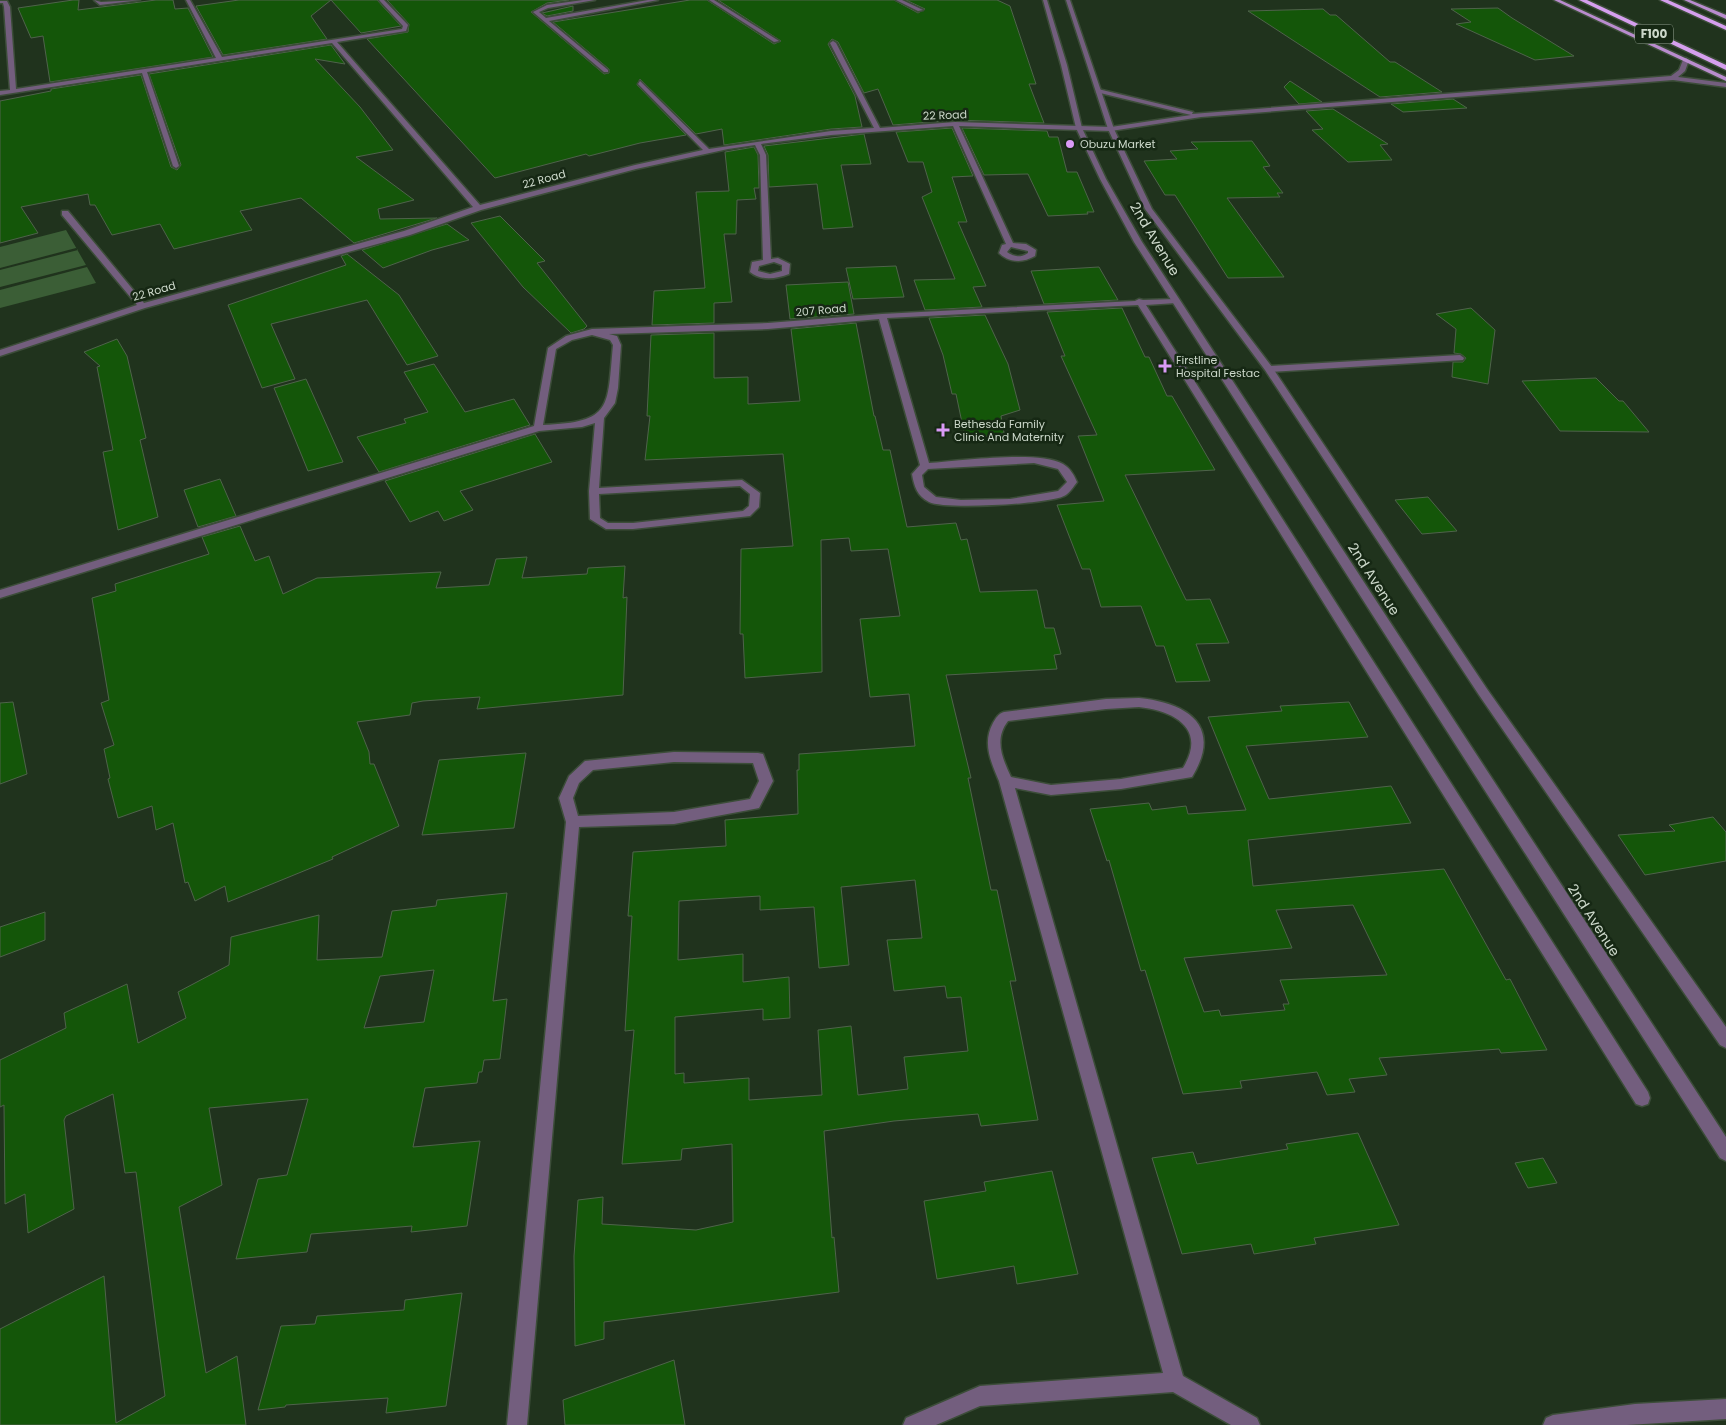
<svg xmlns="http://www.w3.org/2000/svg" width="1726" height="1425" font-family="Poppins,sans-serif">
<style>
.green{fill:#3b5e36}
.building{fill:#145609;stroke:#4f634b;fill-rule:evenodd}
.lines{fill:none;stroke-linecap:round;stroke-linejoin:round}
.minor-casing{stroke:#3c4d39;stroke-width:3}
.tertiary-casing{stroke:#3c4d39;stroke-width:3}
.primary-casing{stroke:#3c4d39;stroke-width:3}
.motorway-casing{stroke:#3c4d39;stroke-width:3}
.minor{fill:#735e7e;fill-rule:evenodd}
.tertiary{fill:#735e7e;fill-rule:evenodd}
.primary{fill:#b98cce;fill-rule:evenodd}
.motorway{fill:#d59fee;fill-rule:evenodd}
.poi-dot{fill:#da9af6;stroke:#162814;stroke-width:2}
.labels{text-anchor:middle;stroke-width:5;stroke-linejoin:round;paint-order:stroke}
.far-street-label{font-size:11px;fill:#ccd8ca;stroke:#162814}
.far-poi-label{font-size:11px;fill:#ccd8ca;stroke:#162814;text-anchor:start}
.shield{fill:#162814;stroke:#95a393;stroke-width:1}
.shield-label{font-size:12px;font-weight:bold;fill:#ccd8ca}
.street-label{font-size:14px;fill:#ccd8ca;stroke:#162814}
</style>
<rect width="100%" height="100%" fill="#20331d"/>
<g class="green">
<polygon points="66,230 86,265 0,287 0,270 78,250 76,248 0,268 0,247"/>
<polygon points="87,267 96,283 0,308 0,290"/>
</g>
<g class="building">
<polygon points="73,0 79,0 78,10 156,0 173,0 175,9 188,8 213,57 50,82 43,36 31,38 18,8"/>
<polygon points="239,0 377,0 401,26 361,33 331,0 311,16 327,39 223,55 196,6"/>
<polygon points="387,0 569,0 547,3 531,12 604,74 609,73 609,69 553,22 690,0 707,0 774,44 781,41 718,0 894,0 918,13 925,9 906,0 997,0 1010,6 1036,84 1029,84 1044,123 955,120 893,125 878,89 864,93 838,42 832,39 828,44 855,96 862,127 831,129 724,145 722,129 696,134 640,79 637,85 686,135 640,143 589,156 586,154 495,178 367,39 408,32 409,24"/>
<polygon points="573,6 573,11 547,16 542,13"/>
<polygon points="1498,8 1512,18 1574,56 1535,60 1456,24 1471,22 1451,9"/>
<polygon points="1323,9 1330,15 1336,15 1390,62 1395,62 1442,92 1380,97 1248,11"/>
<polygon points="331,45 345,64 315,59 360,107 393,150 356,157 414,200 378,209 380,219 437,218 354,243 301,198 240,211 252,230 174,249 160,224 112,235 95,205 90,205 88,194 21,207 38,233 0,243 0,101 51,91 51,89 141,75 171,167 177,170 181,165 149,74"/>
<polygon points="1290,81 1322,102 1299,104 1284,87"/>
<polygon points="1453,99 1467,108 1403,112 1391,104"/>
<polygon points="1333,109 1388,144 1380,145 1392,160 1348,162 1312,130 1323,129 1306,111"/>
<polygon points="952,128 973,176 952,177 967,222 958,222 986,286 973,287 982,307 925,310 914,280 955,279 922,197 932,192 923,162 908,162 896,132"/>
<polygon points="962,128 1047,131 1049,137 1058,137 1067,172 1077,172 1094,212 1087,212 1088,214 1048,216 1028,174 984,175"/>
<polygon points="864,134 871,164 841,165 853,227 823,229 817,184 769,187 768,155 764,146"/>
<polygon points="1252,141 1270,166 1263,167 1283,193 1277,193 1280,197 1227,198 1284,277 1228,278 1175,195 1165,195 1144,161 1177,159 1170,151 1198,149 1191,142"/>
<polygon points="754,147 758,155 759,188 754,188 756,199 737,200 736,234 724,234 732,302 714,303 714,323 652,325 654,291 705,288 696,192 729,191 725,152"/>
<polygon points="500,216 545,261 537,263 587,326 584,329 571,333 523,287 471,223"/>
<polygon points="447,224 469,240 432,250 383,268 362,250"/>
<polygon points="347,254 399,295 438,356 407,365 367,300 271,324 295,379 262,388 228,305 346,265 341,256"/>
<polygon points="896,266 904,297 853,299 846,268"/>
<polygon points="1099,267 1118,300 1044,304 1031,271"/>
<polygon points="848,282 854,314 790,319 786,285"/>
<polygon points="1122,308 1145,357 1149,357 1167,396 1172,396 1215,470 1125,475 1186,600 1210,599 1229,643 1196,644 1210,681 1176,682 1164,646 1156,646 1141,606 1101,607 1090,569 1082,569 1057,505 1104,501 1078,436 1097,435 1061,356 1065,356 1047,312"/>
<polygon points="1471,308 1495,330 1488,384 1452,377 1453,362 1463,362 1466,358 1461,354 1454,353 1456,329 1436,314"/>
<polygon points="985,315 1008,364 1020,410 1001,416 1004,433 995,434 996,436 965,437 956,394 952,394 943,355 929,318"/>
<path d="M856,323l18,93h1l8,34h7l17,77 49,-4 5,17 6,-1 13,53 57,-2 8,38h9l7,26 -7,1 3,14 -111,6 25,103h-3l23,112h6l19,91h-6l28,139 -57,6 -3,-12 -84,7 -70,10 8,107 2,-1 5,55 -235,30v17l-29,7 -1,-90 4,-56 25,-3 -1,27 94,6 37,-8 -1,-78 -50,5 -1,11 -59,4 12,-134 -9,1 7,-115h-4l5,-64 93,-6 -1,-26 73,-6 -1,-44h2v-16l116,-8 -6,-52 -39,3 -10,-78 40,-3 -12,-67 -37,2 -2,-13 -28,2 1,132 -77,6 -2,-44h-3l1,-85 52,-3 -10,-92 -138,6 5,-44h-3l4,-81 63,-2v45l34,-1v27l52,-3 -9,-72zM915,880l7,58 -35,2 7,51 51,-5 2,12 14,-1 7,54 -64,6 4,32 -50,6 -7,-69 -33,4 4,65 -73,5v-22l-65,5v-10l-9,1v-57l88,-8v11l27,-2 -1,-41 -46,5v-28l-65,6 1,-59 81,-5v14l54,-3 5,61 30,-3 -8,-78z"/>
<polygon points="117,339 127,356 146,438 140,440 158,517 118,530 103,452 113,450 97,367 100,366 84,352"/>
<polygon points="434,364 465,412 514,399 530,425 379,472 357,437 406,423 404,419 428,412 404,372"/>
<polygon points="1596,378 1619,401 1623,401 1649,432 1560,431 1522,381"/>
<polygon points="306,379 343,462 308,471 274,388"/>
<polygon points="535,434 552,462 460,491 473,510 444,521 438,511 410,522 385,481"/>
<polygon points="220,479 236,516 198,527 184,490"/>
<polygon points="1428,497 1457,531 1422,534 1395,500"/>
<polygon points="240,526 255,561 269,556 283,594 317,578 441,572 436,588 489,585 496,559 527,557 522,578 587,574 588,568 625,566 623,598 627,597 623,695 477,709 480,697 423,701 412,703 410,715 357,722 369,752 370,764 374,764 399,826 332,857 333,859 228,902 225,886 195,901 188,882 185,883 173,823 156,830 152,806 118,818 108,779 110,778 104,749 114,745 101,703 109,700 92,598 116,591 115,584 209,554 202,537"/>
<polygon points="13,702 27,774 0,784 0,703"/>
<path d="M1349,702l19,35 -122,9 23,53 122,-13 20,37 -163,17 5,46 191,-17 62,111 4,-1 37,71 -46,3 -2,-4 -120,9 8,17 -38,4 6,13 -28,3 -10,-23 -77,9 2,7 -59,6 -38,-124 -4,1 -32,-111 -2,1 -17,-52 59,-6 3,7 34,-4 2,8 58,-4 -38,-93 74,-6 -2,-5zM1353,905l34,70 -107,5 9,24h-6l2,6 -64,6 -2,-6 -15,2 -20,-54 108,-10 -16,-38z"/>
<polygon points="526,753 514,828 422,835 439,760"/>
<polygon points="1713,817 1726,832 1726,861 1645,875 1618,835 1675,831 1669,825"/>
<path d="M507,893l-14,108 14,-2 -7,60 -16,1 -2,12h-3l-2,11 -52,5 -12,59 67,-6 -13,85 -56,6 1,-6 -101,8 -4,18 -71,7 22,-80 29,-4 21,-76 -99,9 13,77 -43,22 27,166 31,-17 9,69h-246v-96l104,-53 12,147 49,-27 -29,-224 -11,1 -12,-79 -47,22 -2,4 10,89 -46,24 -3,-39 -20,10 -1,-99 -4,2v-47l66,-32 -2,-15 63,-29 11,59 48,-25 -8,-26 51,-27 2,-28 88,-22 -2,45 65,-3 10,-46 44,-5 1,-6zM434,970l-10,52 -60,6 16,-52z"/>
<polygon points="45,912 45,940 0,957 0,927"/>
<polygon points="1358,1133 1399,1225 1314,1238 1316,1244 1254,1254 1251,1244 1182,1254 1152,1158 1193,1152 1197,1164 1288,1149 1286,1144"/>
<polygon points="1543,1158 1557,1183 1528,1188 1515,1163"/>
<polygon points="1052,1171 1078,1274 1017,1284 1014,1266 937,1279 924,1201 986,1191 984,1182"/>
<polygon points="462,1293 446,1406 386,1413 388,1398 286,1405 285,1407 258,1410 281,1326 315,1324 317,1316 404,1310 405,1300"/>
<polygon points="674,1360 685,1425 565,1425 563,1400"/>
</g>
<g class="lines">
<defs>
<g id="minor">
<polygon points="94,0 101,2 140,0 100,5"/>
<path d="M186,0h4l32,57 180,-28 1,-3 -24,-26h5l24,25 -2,6 -69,11 143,163 155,-40 68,-15 -65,-66 2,-3 69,68 122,-18 43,-3 -44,-85 3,-2 3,2 44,85 75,-6 156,5 80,-12 -95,-23 2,-3 95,23 -1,2 479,-38 8,-6 4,-10 3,-2 3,2 -4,11 -7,6 48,6v4l-53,-7 -472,37 -90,14 -152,-5 54,117 13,1 10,6 -1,6c-12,7 -26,7 -36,-3l3,-8 4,-1 -53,-118 -122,9 -70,9 5,11 5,104 7,-1 12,6 -1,10c-13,5 -28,7 -39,-2l2,-10 11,-2 -3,-105 -5,-10 -27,4 -92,20 -155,41 -71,25 -265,73 -145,48v-6l137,-45 -75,-90v-4h6l76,92 260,-72 69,-24 -141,-164 -185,29 32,94 -3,2 -3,-2 -31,-93 -142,22v-4l10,-1 -6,-83 -1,-4h-3v-2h7l3,6 6,82 200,-31zM1011,247l17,4v2c-7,5 -14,4 -21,-1zM774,262l8,3v6l-12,3 -12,-3 1,-5z"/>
<polygon points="583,0 595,0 548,8 539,12 546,18 648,0 658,0 549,21 608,70 608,72 604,72 533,12 547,5"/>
<polygon points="709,0 714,0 779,41 774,42"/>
<polygon points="896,0 902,0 923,10 918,11"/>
<path d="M1139,299l4,1 33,-1 4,2 -4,2 -30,2 502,787 2,6 -2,6 -6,2 -6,-2 -498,-799 -251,13 42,145c30,-2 110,-13 134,1 7,4 11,11 14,18 -3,4 -8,12 -13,14 -15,8 -120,14 -135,6 -12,-6 -15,-16 -17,-28l8,-9 -41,-146 -111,10 -159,5 8,2 4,9 -3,43 -3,15 -11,15 -5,70 143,-8 18,13 -1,14 -9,9 -117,13h-27l-16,-10 -1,-28 6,-68 -13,4 -43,4 -539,167v-8l534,-164 14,-78 18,-12 26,-7 176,-6 114,-9 253,-13zM592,335l18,5 3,5c-6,63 0,77 -70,80l13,-76 16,-9zM1034,463l24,6 9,13 -9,9 -48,8 -49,1 -25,-3 -12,-10 -2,-12 6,-6zM740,486l10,8 -1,12 -6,5 -110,12h-25l-8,-5 -1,-24z"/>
<polygon points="1460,355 1464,358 1463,360 1269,372 1265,369 1269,366"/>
<path d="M1139,698c49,5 84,28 53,79l-71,12 -70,6 -36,-7 168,588 74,42 3,7h-29l-58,-33 -193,14 -44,19h-33l3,-7 74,-32 183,-13 -164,-592c-8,-19 -17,-38 -6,-58 3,-5 5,-9 11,-11l102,-13zM1139,707c36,4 68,22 44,61l-62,11 -70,6 -40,-8c-9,-19 -17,-38 -3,-56l98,-12z"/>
<path d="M674,752l84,1 5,1 10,27 -14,27 -5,1 -80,15 -95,3 -52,598h-20l59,-603 -7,-24 10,-22 16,-15zM674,762l79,1 6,18 -9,18 -76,13 -96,4 -5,-18 6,-15 14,-13z"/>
</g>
<g id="tertiary">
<polygon points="1043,0 1047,0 1067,65 1082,128 1106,179 1142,242 1726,1137 1726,1161 1720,1158 1134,242 1100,179 1076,128 1061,65"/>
<polygon points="1066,0 1070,0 1114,129 1152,209 1272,367 1487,689 1726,1027 1726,1048 1720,1045 1479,695 1265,370 1145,209 1108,129"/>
<polygon points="1726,1399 1726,1419 1627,1425 1543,1425 1546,1418 1553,1415 1635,1404"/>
</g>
<g id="primary">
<polygon points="1554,0 1560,0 1726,77 1726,81"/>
<polygon points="1684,0 1690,0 1726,15 1726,19"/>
</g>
<g id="motorway">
<polygon points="1579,0 1587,0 1726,65 1726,70"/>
<polygon points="1660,0 1668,0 1726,26 1726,30"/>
</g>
</defs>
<use href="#minor" class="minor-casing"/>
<use href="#tertiary" class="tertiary-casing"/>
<use href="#primary" class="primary-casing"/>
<use href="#motorway" class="motorway-casing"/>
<use href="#minor" class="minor"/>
<use href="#tertiary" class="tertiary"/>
<use href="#primary" class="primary"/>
<use href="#motorway" class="motorway"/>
</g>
<g class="poi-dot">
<circle cx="1070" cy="144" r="5"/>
<path d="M1162.5 358.5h5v5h5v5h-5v5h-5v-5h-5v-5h5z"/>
<path d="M940.5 422.5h5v5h5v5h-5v5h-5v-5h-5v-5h5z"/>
</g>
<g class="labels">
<g class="far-street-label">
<text transform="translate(945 115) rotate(-2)" y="4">22 Road</text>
<text transform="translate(544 179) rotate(-15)" y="4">22 Road</text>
<text transform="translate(154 291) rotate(-16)" y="4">22 Road</text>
<text transform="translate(821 310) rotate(-5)" y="4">207 Road</text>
</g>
<g class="far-poi-label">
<text x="1080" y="148">Obuzu Market</text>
<text x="1176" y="364">Firstline<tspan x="1176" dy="13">Hospital Festac</tspan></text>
<text x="954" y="428">Bethesda Family<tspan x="954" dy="13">Clinic And Maternity</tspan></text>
</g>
<rect class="shield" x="1635" y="24.5" width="38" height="19" rx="4"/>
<g class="shield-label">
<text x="1654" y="38">F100</text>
</g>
<g class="street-label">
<text transform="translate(1155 239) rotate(59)" y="5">2nd Avenue</text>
<text transform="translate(1374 579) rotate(57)" y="5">2nd Avenue</text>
<text transform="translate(1594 920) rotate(57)" y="5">2nd Avenue</text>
</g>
</g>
</svg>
